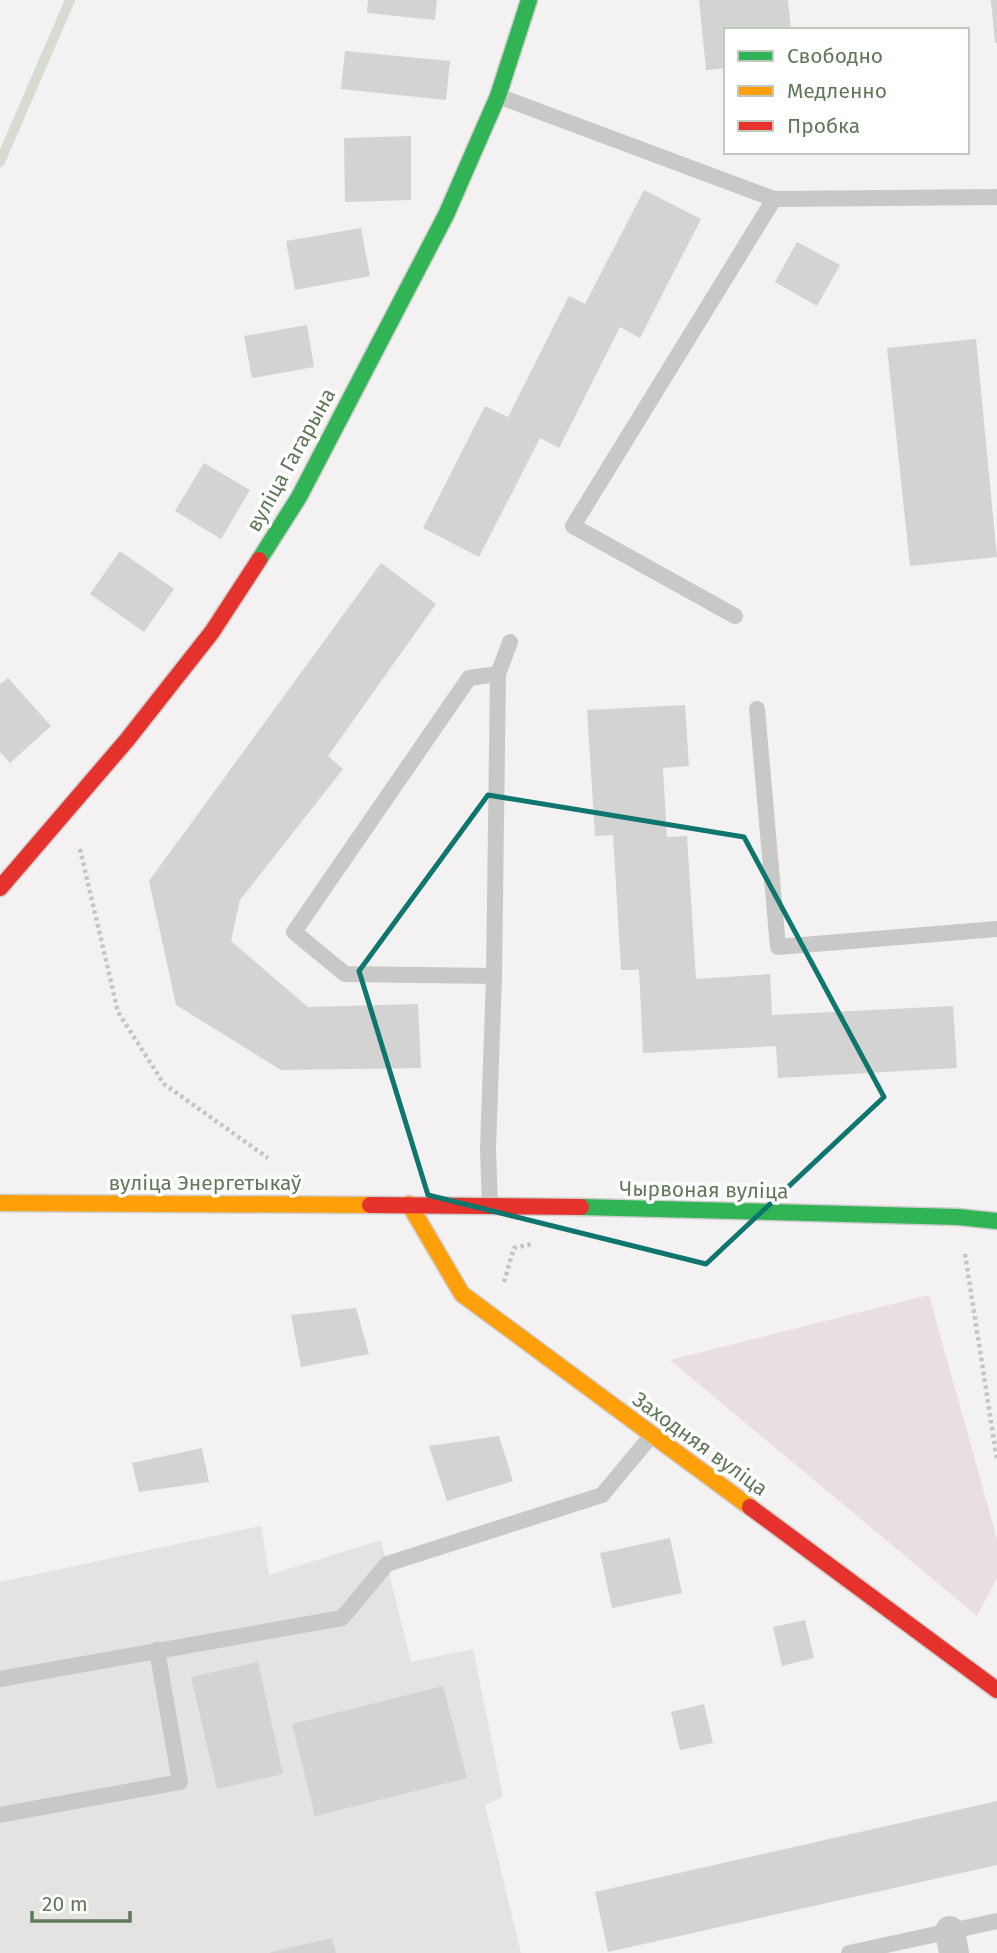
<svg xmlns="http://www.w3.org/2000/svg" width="997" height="1953" font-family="'Fira Sans',sans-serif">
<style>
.built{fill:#e4e3e2}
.green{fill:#e7dfe1}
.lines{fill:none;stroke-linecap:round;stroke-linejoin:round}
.stream{stroke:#d7dcd2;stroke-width:10}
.building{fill:#d3d3d2}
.fast-casing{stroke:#cecfcd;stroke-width:19}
.slow-casing{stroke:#cecfcd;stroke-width:19}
.jam-casing{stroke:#cecfcd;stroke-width:19}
.path{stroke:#c4c6c3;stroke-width:4.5;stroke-dasharray:3.5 3.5;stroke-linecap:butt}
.lane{stroke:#c8c9c7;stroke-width:16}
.street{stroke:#c8c9c7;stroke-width:30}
.fast{stroke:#30b455;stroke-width:16}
.slow{stroke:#ff9f0a;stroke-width:16}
.jam{stroke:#e5322d;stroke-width:16}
.marked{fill:none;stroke:#0f766e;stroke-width:5;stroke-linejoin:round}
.labels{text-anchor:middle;stroke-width:7;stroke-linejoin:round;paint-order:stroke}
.street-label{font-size:21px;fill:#617859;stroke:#fff}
</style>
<rect width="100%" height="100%" fill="#f4f1f3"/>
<polygon class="built" points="261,1526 269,1575 381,1540 411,1662 473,1649 503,1797 485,1805 521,1953 0,1953 0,1582"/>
<polygon class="green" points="929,1295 997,1539 997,1578 977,1616 670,1360"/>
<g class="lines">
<polyline class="stream" points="0,162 70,0"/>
</g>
<g class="building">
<polygon points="368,0 437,0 435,20 367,13"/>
<polygon points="699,0 788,0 791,30 726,30 726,68 706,70"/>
<polygon points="991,0 997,0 997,43 995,43"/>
<polygon points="345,51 450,61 446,100 341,89"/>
<polygon points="411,136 411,200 345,202 344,138"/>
<polygon points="644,190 701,219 640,338 620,327 559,448 540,438 479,557 423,528 485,406 508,417 569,296 585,304"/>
<polygon points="361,228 370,276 295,290 286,241"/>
<polygon points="797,242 840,265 817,306 775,282"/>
<polygon points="307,325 314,367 252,378 244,336"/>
<polygon points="976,339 997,557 910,566 887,348"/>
<polygon points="204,463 250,490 221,539 175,511"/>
<polygon points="120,551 174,589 144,632 90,594"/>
<polygon points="381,563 436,604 328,756 343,769 240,900 231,941 308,1007 418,1004 421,1068 281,1070 176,1005 149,881"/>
<polygon points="8,678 51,726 10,763 0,752 0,684"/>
<polygon points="685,705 689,766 663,768 667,837 687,836 696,979 770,974 772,1015 953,1006 957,1068 778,1078 776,1046 643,1053 639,970 621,970 613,835 595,836 587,710"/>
<polygon points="356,1308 369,1354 301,1367 291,1315"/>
<polygon points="499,1436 513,1481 447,1501 429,1446"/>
<polygon points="202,1448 209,1482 139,1492 132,1463"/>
<polygon points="670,1538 682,1593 612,1608 600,1553"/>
<polygon points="805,1620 814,1658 782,1666 773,1627"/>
<polygon points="258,1662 283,1774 217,1789 191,1677"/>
<polygon points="443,1686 467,1778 315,1816 292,1724"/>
<polygon points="704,1704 713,1743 680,1750 671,1712"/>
<polygon points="997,1801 997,1865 608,1952 595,1892"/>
<polygon points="332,1938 336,1953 271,1953 271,1952"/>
</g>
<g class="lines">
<defs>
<g id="fast">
<polyline points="259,560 299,497 446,215 498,96 529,0"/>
<polyline points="581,1207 958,1217 997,1221"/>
</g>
<g id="slow">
<polyline points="0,1203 370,1205"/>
<polyline points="409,1204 462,1294 750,1507"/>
</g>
<g id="jam">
<polyline points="0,888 127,740 212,632 259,560"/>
<polyline points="370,1205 581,1207"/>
<polyline points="750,1507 997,1690"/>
</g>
</defs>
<use href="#fast" class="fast-casing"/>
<use href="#slow" class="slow-casing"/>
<use href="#jam" class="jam-casing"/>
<g class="path">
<polyline points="80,849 118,1012 164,1084 268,1158"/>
<polyline points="965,1254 997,1460"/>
<polyline points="504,1282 514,1248 532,1244"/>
</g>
<g class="lane">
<polyline points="498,96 774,199 997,197"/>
<polyline points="735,616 573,526 774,199"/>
<polyline points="757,709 778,947 997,929"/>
<polyline points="494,976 345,974 294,932 469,678 498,674"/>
<polyline points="490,1205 488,1149 494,976 498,674 510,642"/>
<polyline points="0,1679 342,1618 387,1564 602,1495 652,1435"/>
<polyline points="0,1815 180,1782 157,1650"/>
<polyline points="849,1953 997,1921"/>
</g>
<polyline class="street" points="950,1931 954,1953"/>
<use href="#fast" class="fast"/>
<use href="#slow" class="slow"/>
<use href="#jam" class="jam"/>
</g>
<path class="marked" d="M488,795l256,42 140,260 -178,167 -278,-69 -69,-224z"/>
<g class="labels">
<g class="street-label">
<text transform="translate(291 460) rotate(-61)" y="7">вуліца Гагарына</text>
<text x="205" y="1190">вуліца Энергетыкаў</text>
<text transform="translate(704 1190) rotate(1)" y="7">Чырвоная вуліца</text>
<text transform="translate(700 1444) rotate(36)" y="7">Заходняя вуліца</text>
</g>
</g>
<rect x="724" y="28" width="245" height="126" fill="#ffffff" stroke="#c0c9bd" stroke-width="2"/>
<rect x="738" y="51" width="35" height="10" fill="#30b455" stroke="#c0c9bd" stroke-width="2"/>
<text x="787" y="63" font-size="21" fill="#617859">Свободно</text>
<rect x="738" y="86" width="35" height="10" fill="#ff9f0a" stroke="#c0c9bd" stroke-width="2"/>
<text x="787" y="98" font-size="21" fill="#617859">Медленно</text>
<rect x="738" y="121" width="35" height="10" fill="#e5322d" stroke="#c0c9bd" stroke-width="2"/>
<text x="787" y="133" font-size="21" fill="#617859">Пробка</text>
<path d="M32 1911v10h98v-10" fill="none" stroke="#617859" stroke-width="3.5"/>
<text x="42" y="1911" font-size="21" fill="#617859" stroke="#ffffff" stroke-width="5" paint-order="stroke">20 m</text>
</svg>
